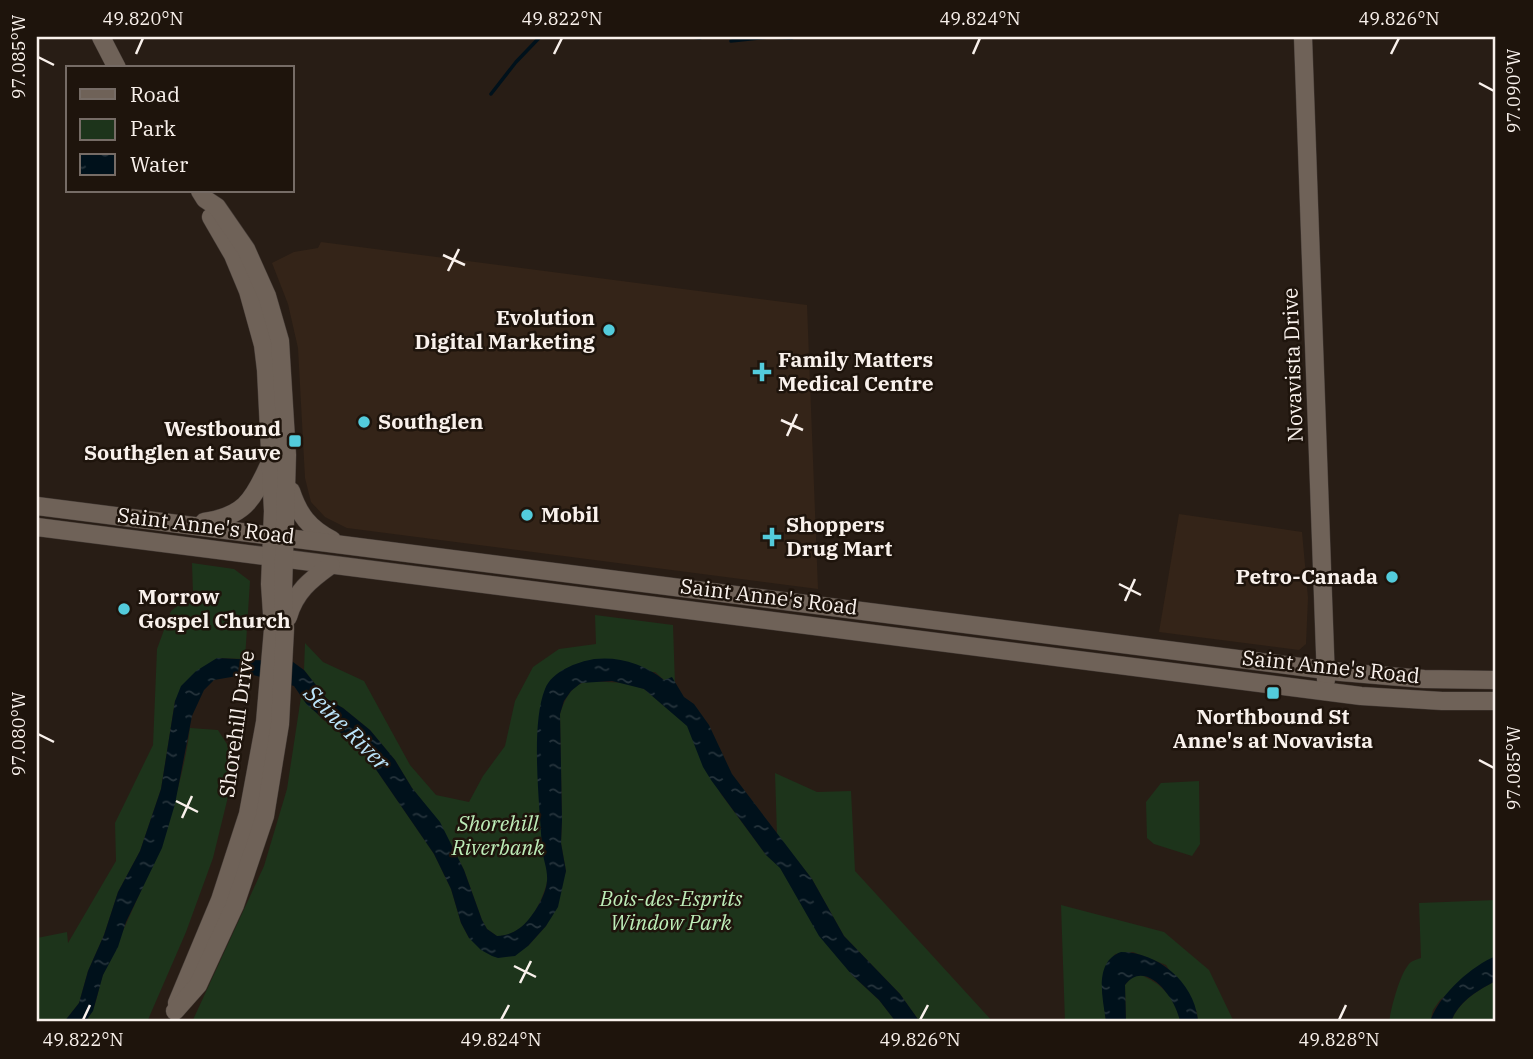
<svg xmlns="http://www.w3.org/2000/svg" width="1533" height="1059" font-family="'IBM Plex Serif',serif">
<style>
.built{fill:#342418}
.green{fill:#1d341b}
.water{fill:url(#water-ripples)}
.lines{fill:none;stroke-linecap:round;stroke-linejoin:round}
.stream{stroke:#00111b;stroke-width:3.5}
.secondary-casing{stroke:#433a35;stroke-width:19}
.secondary{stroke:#6f6258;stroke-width:18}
.ticks{fill:none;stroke:#f9f1ec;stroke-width:2.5}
.poi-dot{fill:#53cbdb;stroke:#1e140c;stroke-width:2.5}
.labels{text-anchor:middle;stroke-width:5;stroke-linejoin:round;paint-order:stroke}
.poi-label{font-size:21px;font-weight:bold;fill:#f9f1ec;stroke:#1e140c;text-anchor:start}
.street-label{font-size:21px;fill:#f9f1ec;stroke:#1e140c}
.park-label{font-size:21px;font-style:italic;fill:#bdedb8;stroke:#1e140c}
.water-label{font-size:23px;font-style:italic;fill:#bce5fb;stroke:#1e140c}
.neatline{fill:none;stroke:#f9f1ec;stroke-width:2.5}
.ticks-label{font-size:18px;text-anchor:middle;fill:#f9f1ec}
</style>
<defs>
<pattern id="water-ripples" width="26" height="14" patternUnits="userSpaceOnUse" patternTransform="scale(1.75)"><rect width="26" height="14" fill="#00111b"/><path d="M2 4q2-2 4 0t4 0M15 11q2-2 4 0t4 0" fill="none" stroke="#26343c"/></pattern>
</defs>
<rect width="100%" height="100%" fill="#281d15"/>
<g class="built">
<polygon points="321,242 807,305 818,589 347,528 325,517 311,502 305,478 298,348 288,304 272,263 294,252 318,248"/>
<polygon points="1179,514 1302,532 1308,598 1306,644 1299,650 1159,632"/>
</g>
<g class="green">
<polygon points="192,563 234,569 250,581 245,659 217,658 175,701 161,789 140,851 118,892 104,935 88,971 79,1003 64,1022 37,1022 37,938 67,932 68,943 116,861 115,823 153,745 157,649 171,611 193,594"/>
<path d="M595,615l78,10 2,60 -11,-5 -9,-8 -97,1c-5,53 -12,107 -15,160 -2,17 8,37 3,53 -7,23 -22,50 -49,50l-10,-7 -5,-9 -18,-50 -25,-48 -27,-34 -17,-28 -25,-30 -27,-22 -16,-9 -23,-29 1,-27 18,19 41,19 46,84 26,30 33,7 14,-26 22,-30 10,-45 18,-34 26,-18 37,-5z"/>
<path d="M588,681l38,2 18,6 44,37 33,68 45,61 14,12 27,45 45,63 27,25 17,22h-704l72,-156 23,-77 14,-92 20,21 43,34 70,102 17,35 10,34 8,15 59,8 18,-20 20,-55 -5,-28 1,-23 -2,-106c5,-15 11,-29 28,-33z"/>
<path d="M190,728l28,2 19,30 -24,98 -27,74 -39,90h-62c13,-14 12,-33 19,-50 36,-78 75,-158 86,-244z"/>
<polygon points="775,773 817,792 851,791 855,871 993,1022 920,1022 900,994 844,936 812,879 777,835"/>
<polygon points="1199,781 1200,844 1192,856 1154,844 1147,838 1146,802 1161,783"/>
<path d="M1496,900v56l-56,44 -7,10 -3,12h-41c2,-13 11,-51 22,-60 3,-2 7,-3 10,-4l-2,-55z"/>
<polygon points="1061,905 1164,932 1209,970 1234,1022 1198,1022 1197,1012 1166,965 1133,952 1115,954 1102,987 1106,1022 1065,1022"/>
<path d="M1140,975c21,7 37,25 40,47h-54l-1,-37 8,-9z"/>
<path d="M1496,981v41h-45c7,-20 27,-32 45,-41z"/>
</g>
<g class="water">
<path d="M217,658l76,4 11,8 23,29 16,9 27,22 25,30 17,28 28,34 24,48 18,50 5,9 10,7c13,0 24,-7 32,-17 8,-10 17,-25 18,-38 1,-11 -4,-22 -5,-32 -2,-42 -12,-123 3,-160 7,-18 32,-27 49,-30 25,-3 51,5 70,21l8,-3 12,20 10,7 15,21 23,49 80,105 32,57 56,58 20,28h-24l-17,-22 -27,-25 -33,-39 -39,-68 -14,-13 -55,-75 -8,-13 -16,-41 -43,-37 -32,-8 -31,2 -10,8 -7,10 -4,13 2,106 -1,23 5,28 -8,36 -12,19 -18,20 -13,10 -17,2 -6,-2 -11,-6 -12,-12 -8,-15 -10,-34 -17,-35 -70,-102 -57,-47 -13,-19 -45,-12 -35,6 -10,10 -12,26 -17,88 -13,44 -36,74 -8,25 -15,28 -10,36 -8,11h-21l15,-19 9,-32 16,-36 14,-43 22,-41 21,-62 14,-88 6,-15 15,-15z"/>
<path d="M1121,952c38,0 75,32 77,70h-18c-3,-22 -34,-65 -55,-37l1,37h-20c-3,-23 -13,-60 15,-70z"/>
<path d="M1496,956v25c-18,9 -38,21 -45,41h-21c8,-26 41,-56 66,-66z"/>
</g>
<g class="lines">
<g class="stream">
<polyline points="692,37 700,38"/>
<polyline points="731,41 769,37 792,38"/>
<polyline points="491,94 516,62 540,37"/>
</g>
<defs>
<g id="secondary">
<polyline points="101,37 117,68"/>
<polyline points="1303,37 1326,680"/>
<path d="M291,491c8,24 18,37 41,49"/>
<polyline points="37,506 1341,672 1424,679 1496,680"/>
<path d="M204,522c39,-6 48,-20 64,-55"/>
<polyline points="37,527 1361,696 1442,701 1496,701"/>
<path d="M288,617c7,-25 22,-37 43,-52"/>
<polyline points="177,1003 220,900 248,814 265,722 273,629 270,584 273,511 266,370 263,345 248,291 233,255 211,217"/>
<polyline points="175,1011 198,985 235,905 265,816 280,724 285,629 283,591 287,455 280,341 267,296 246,249 217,207 205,199 200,191"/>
</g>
</defs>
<use href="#secondary" class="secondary-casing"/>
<use href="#secondary" class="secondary"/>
</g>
<path class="ticks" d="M136,54l7,-16M554,54l8,-16M973,54l7,-16M1391,54l8,-16M38,57l16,8M1479,83l15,8M443,255l22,10M448,271l11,-22M781,420l22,10M787,436l10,-22M1119,584l22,11M1125,601l10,-22M38,734l16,8M1479,760l15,8M176,801l22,11M182,818l10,-22M514,966l22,11M520,983l11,-22M83,1020l7,-15M501,1020l8,-15M920,1020l8,-15M1339,1020l7,-15"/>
<g class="poi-dot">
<circle cx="609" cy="330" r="7"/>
<path d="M758.5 361.5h7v7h7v7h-7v7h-7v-7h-7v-7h7z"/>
<circle cx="364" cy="422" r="7"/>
<rect x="288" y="434" width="14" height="14" rx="3.5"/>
<circle cx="527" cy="515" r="7"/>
<path d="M768.5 526.5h7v7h7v7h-7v7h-7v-7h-7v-7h7z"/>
<circle cx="1392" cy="577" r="7"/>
<circle cx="124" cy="609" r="7"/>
<rect x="1266" y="686" width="14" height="14" rx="3.5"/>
</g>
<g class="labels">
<g class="poi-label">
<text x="595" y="325" text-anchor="end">Evolution<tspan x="595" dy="24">Digital Marketing</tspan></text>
<text x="778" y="367">Family Matters<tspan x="778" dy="24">Medical Centre</tspan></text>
<text x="378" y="429">Southglen</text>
<text x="281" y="436" text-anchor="end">Westbound<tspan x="281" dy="24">Southglen at Sauve</tspan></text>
<text x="541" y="522">Mobil</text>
<text x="786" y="532">Shoppers<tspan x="786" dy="24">Drug Mart</tspan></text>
<text x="1378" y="584" text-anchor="end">Petro-Canada</text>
<text x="138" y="604">Morrow<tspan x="138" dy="24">Gospel Church</tspan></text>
<text x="1273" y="724" text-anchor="middle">Northbound St<tspan x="1273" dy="24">Anne's at Novavista</tspan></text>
</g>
<g class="street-label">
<text transform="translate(1293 365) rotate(-92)" y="7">Novavista Drive</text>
<text transform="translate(206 526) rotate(7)" y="7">Saint Anne's Road</text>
<text transform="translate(769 597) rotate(7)" y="7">Saint Anne's Road</text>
<text transform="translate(1331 667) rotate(6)" y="7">Saint Anne's Road</text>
<text transform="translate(237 724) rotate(-82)" y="7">Shorehill Drive</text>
</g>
<g class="park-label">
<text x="498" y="831">Shorehill<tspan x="498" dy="24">Riverbank</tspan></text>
<text x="671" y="906">Bois-des-Esprits<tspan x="671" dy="24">Window Park</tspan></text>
</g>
<g class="water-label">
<text transform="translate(347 728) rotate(45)" y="8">Seine River</text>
</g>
</g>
<rect width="1533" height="1059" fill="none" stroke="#1e140c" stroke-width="77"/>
<rect x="66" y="66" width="228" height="126" fill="#1e140c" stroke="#766c66" stroke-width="2"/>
<rect x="80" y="89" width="35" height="10" fill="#6f6258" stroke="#766c66" stroke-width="2"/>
<text x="130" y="102" font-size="21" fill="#f9f1ec">Road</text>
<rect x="80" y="119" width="35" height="21" fill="#1d341b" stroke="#766c66" stroke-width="2"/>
<text x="130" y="136" font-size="21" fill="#f9f1ec">Park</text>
<rect x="80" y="154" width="35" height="21" fill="url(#water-ripples)" stroke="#766c66" stroke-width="2"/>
<text x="130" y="172" font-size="21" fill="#f9f1ec">Water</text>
<rect x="38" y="38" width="1456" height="982" class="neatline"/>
<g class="ticks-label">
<text x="143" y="25">49.820°N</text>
<text x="562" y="25">49.822°N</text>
<text x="980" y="25">49.824°N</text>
<text x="1399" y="25">49.826°N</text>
<text transform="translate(19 57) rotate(-90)" y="6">97.085°W</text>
<text transform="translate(1514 91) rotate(-90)" y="6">97.090°W</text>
<text transform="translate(19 734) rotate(-90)" y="6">97.080°W</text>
<text transform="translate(1514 768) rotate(-90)" y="6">97.085°W</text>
<text x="83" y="1046">49.822°N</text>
<text x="501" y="1046">49.824°N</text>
<text x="920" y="1046">49.826°N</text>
<text x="1339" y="1046">49.828°N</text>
</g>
</svg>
